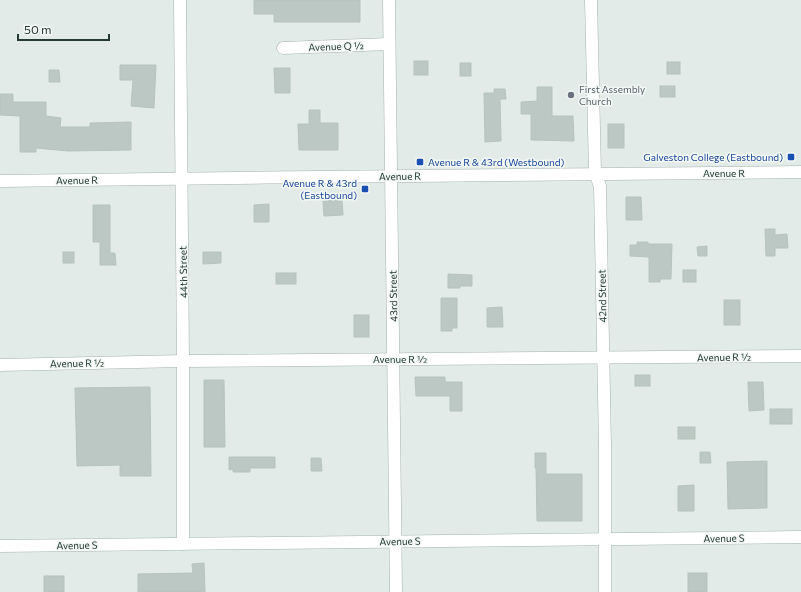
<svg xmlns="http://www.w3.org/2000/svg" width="801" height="592" font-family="Commissioner,sans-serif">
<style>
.building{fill:#bbc8c3;stroke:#b6c4bd}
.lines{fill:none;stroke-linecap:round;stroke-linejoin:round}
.minor-casing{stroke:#a5b2ae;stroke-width:13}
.tertiary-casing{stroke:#a5b2ae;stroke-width:13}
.secondary-casing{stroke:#a2b5ae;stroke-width:13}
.minor{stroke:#fff;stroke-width:12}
.tertiary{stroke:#fff;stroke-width:12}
.secondary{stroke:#fff;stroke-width:12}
.worship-dot{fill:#6b7280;stroke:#f3f8f5;stroke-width:1.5}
.transit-dot{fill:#1a4fb4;stroke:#f3f8f5;stroke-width:1.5}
.labels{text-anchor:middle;stroke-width:3;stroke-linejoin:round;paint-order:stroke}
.street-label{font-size:10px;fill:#243a34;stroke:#f3f8f5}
.worship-label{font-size:10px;fill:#5b616d;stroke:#f3f8f5;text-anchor:start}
.transit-label{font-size:10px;fill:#164399;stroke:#f3f8f5;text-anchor:end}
</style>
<rect width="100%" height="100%" fill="#e2ebe7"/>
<g class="building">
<polygon points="254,0 360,0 360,22 274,22 274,14 254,14"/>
<rect x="414" y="61" width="14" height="14"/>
<rect x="667" y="62" width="13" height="12"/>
<rect x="460" y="63" width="11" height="13"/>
<polygon points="120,65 156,65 154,108 131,106 133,80 120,80"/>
<polygon points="274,68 290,68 290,93 275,93"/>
<polygon points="49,70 59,70 60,82 49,82"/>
<rect x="660" y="86" width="15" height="11"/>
<polygon points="537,87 552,87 552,116 573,116 574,141 531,140 531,114 521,114 521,102 537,101"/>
<polygon points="494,89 505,89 506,99 500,99 501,141 485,142 484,93 494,93"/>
<polygon points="0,94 13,94 13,102 46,102 46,116 61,118 60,127 90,127 90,123 131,122 131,150 68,151 36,148 36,152 20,152 20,116 0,115"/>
<polygon points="309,110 320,110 320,123 338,123 338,150 299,150 298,124 309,124"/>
<rect x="608" y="124" width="16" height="24"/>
<polygon points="626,197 641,197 642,220 626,220"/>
<polygon points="342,200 343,215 324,216 323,201"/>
<polygon points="269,204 269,222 254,222 254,205"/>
<polygon points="93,205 110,205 110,253 115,253 116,265 100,265 100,242 93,242"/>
<polygon points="765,229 775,229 775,235 787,234 788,248 775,248 775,256 766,256"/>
<polygon points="637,242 648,242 648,244 672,244 671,279 660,279 660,282 649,282 649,257 630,256 630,245 637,245"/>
<polygon points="707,246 707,256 698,256 697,247"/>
<rect x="63" y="252" width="11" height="11"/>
<polygon points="203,252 221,252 221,263 203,264"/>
<rect x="683" y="270" width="13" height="12"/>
<rect x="276" y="273" width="20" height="11"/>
<polygon points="448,274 472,275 472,286 460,286 460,288 448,288"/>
<polygon points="441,298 457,298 457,328 452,328 452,331 441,331"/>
<rect x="724" y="300" width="16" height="25"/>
<polygon points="502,307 503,327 487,327 487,308"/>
<rect x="354" y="315" width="15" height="22"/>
<rect x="635" y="375" width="15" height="11"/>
<polygon points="415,377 445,377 445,382 462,382 462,411 450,411 450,396 416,396"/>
<polygon points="204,380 224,380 225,447 204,447"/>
<polygon points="748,382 763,382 764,410 749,411"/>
<polygon points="150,387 151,476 120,476 120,465 77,466 75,388"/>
<rect x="770" y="409" width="22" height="15"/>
<rect x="678" y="427" width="17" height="12"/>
<polygon points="700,452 710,452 711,463 700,463"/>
<polygon points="535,453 546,453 546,474 582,474 582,521 537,521 536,468 535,468"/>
<polygon points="229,457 275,457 275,468 250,468 250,472 233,472 233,469 229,470"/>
<polygon points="311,458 321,458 322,471 311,471"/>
<polygon points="767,461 767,508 728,509 727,462"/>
<polygon points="694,485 694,511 678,511 678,486"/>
<polygon points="204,563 205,592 138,592 138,574 193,573 192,564"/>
<rect x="688" y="573" width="19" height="19"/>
<rect x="44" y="576" width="20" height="16"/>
</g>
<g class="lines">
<defs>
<g id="minor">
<polyline points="180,0 183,361 183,544"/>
<polyline points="591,0 595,173 600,186 605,446 605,592"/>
<polyline points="283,48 389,44"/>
<path d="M0,181c267,-3 534,-8 801,-9"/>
<polyline points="0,365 183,361 801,356"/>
</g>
<polyline id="tertiary" points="389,0 396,592"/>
<polyline id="secondary" points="0,546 801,537"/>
</defs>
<use href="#minor" class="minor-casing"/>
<use href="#tertiary" class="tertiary-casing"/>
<use href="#secondary" class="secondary-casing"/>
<use href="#minor" class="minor"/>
<use href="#tertiary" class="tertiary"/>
<use href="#secondary" class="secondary"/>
</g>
<circle class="worship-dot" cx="571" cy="95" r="4"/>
<g class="transit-dot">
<rect x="787" y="153" width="8" height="8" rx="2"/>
<rect x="416" y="158" width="8" height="8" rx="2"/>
<rect x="361" y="185" width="8" height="8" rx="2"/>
</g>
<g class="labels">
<g class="street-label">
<text transform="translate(336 46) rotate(-2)" y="4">Avenue Q ½</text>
<text x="724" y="177">Avenue R</text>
<text transform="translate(400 176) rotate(-1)" y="4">Avenue R</text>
<text transform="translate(77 180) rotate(-1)" y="4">Avenue R</text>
<text transform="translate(183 272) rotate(-91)" y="4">44th Street</text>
<text transform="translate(393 296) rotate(-91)" y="4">43rd Street</text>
<text transform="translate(602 296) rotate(-91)" y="4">42nd Street</text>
<text transform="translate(724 357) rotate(-1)" y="4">Avenue R ½</text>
<text x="400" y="363">Avenue R ½</text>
<text transform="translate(77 363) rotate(-1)" y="4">Avenue R ½</text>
<text transform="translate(724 538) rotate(-1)" y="4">Avenue S</text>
<text transform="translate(400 541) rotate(-1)" y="4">Avenue S</text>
<text transform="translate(77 545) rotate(-1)" y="4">Avenue S</text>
</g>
<g class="worship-label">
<text x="579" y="93">First Assembly<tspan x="579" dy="12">Church</tspan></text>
</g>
<g class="transit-label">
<text x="783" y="161">Galveston College (Eastbound)</text>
<text x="428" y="166" text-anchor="start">Avenue R &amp; 43rd (Westbound)</text>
<text x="357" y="187">Avenue R &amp; 43rd<tspan x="357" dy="12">(Eastbound)</tspan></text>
</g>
</g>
<path d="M18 34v6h91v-6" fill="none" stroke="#243a34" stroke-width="2"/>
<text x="24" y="34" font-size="12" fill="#243a34" stroke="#f3f8f5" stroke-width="3" paint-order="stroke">50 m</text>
</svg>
